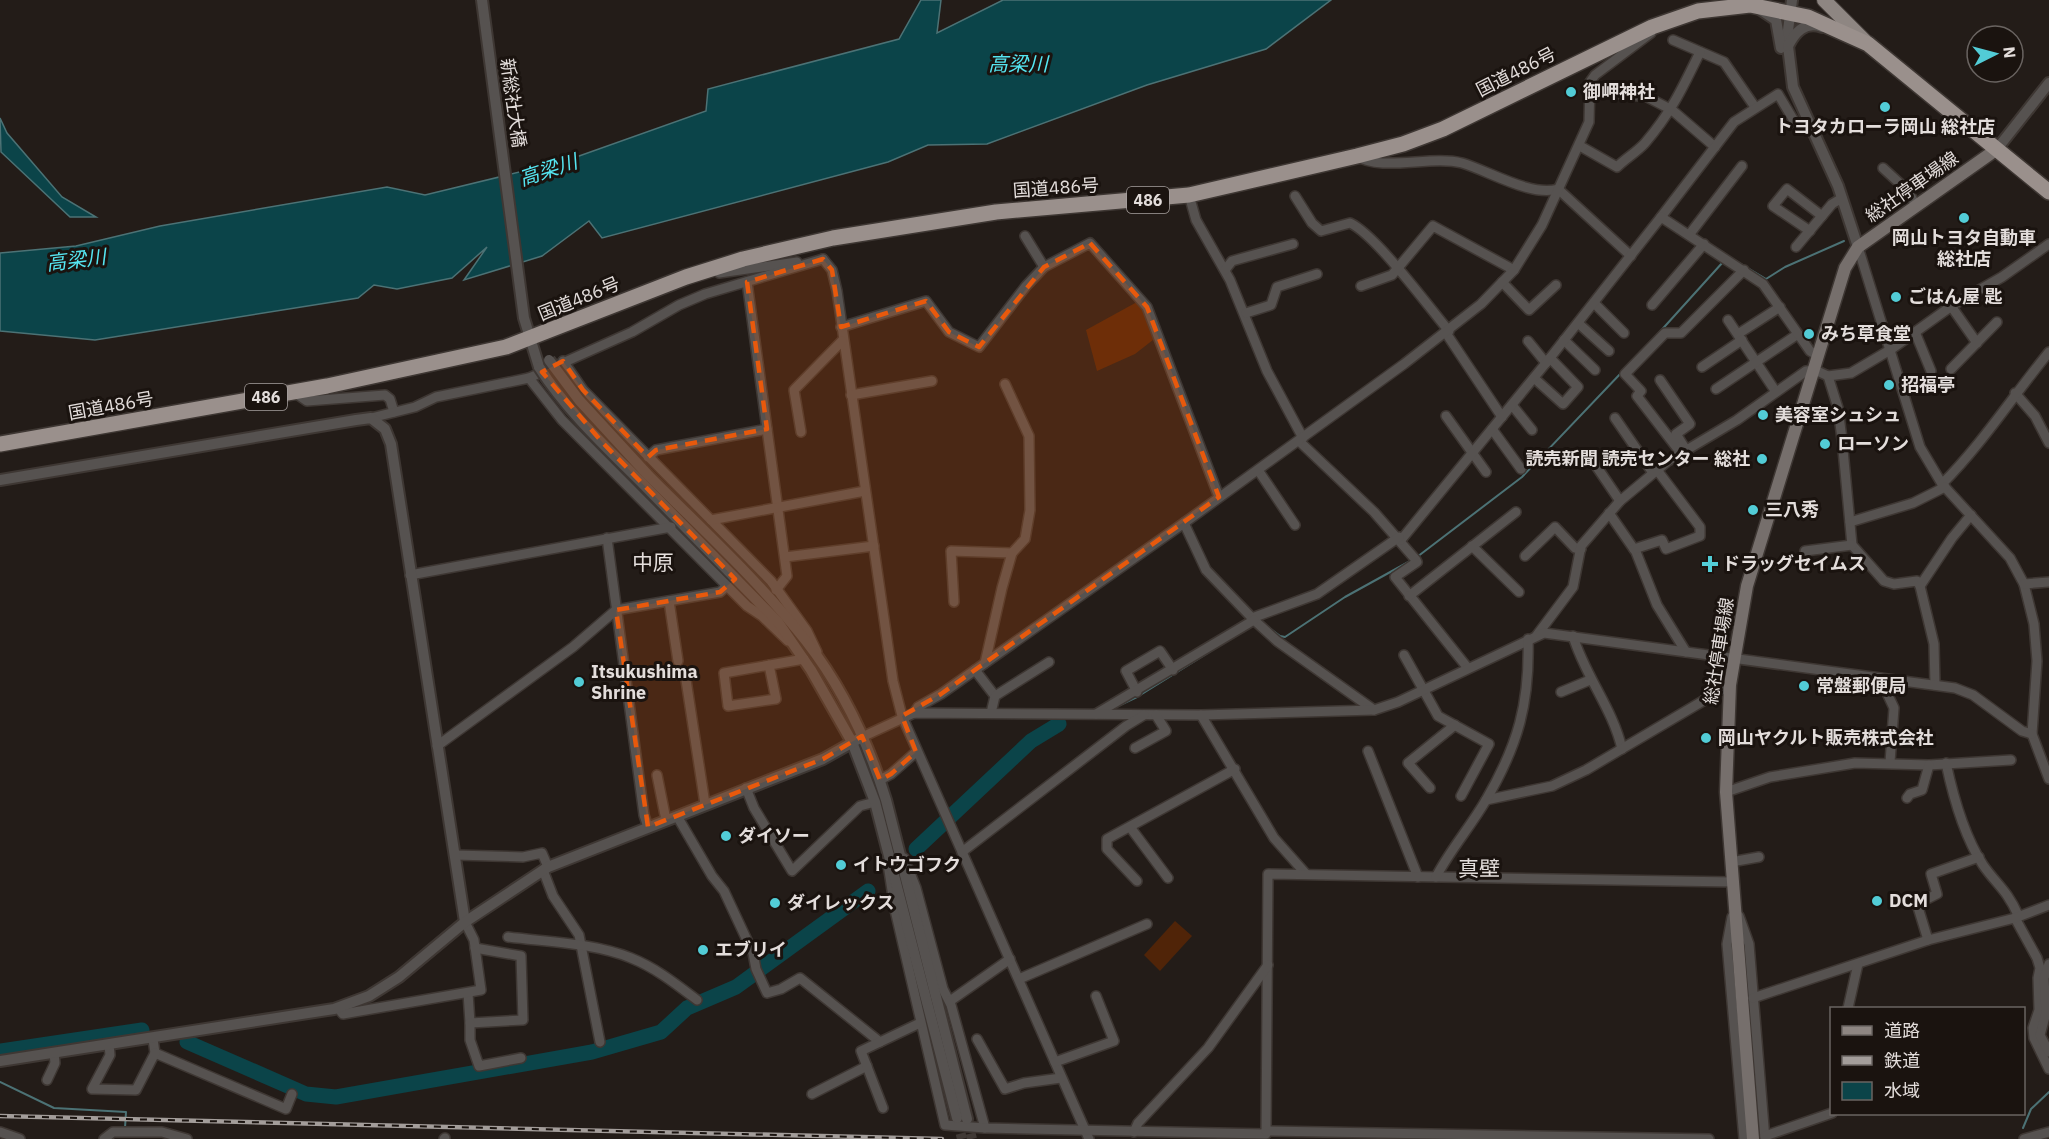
<svg xmlns="http://www.w3.org/2000/svg" width="2049" height="1139" font-family="'IBM Plex Sans','Noto Sans JP',sans-serif">
<style>
.green{fill:#502408}
.water{fill:#0b4449;stroke:#4c7275;stroke-width:1.5}
.lines{fill:none;stroke-linecap:round;stroke-linejoin:round}
.stream{stroke:#4c7275;stroke-width:2}
.river{stroke:#0b4449;stroke-width:15}
.tertiary-tunnel{stroke:#403935;stroke-width:10;stroke-dasharray:10 5;stroke-linecap:butt}
.minor-casing{stroke:#3e3733;stroke-width:12}
.tertiary-casing{stroke:#3e3733;stroke-width:14}
.secondary-casing{stroke:#3e3733;stroke-width:15}
.primary-casing{stroke:#3e3733;stroke-width:16}
.trunk-casing{stroke:#3e3733;stroke-width:18}
.minor{stroke:#565250;stroke-width:9}
.tertiary{stroke:#565250;stroke-width:10}
.secondary{stroke:#766f6c;stroke-width:12}
.primary{stroke:#8e8682;stroke-width:14}
.trunk{stroke:#9a908c;stroke-width:15}
.rail-casing{stroke:#a39d9a;stroke-width:4.5}
.rail{stroke:#1a130f;stroke-width:2;stroke-dasharray:7;stroke-linecap:butt}
.tertiary-bridge-casing{stroke:#3e3733;stroke-width:14;stroke-linecap:butt}
.tertiary-bridge{stroke:#565250;stroke-width:10}
.marked{fill:#e8590c;fill-opacity:0.2;stroke:#e8590c;stroke-width:4.5;stroke-dasharray:12 8;stroke-linejoin:round}
.poi-dot{fill:#52ccd6;stroke:#1a130f;stroke-width:2}
.labels{text-anchor:middle;stroke-width:6;stroke-linejoin:round;paint-order:stroke}
.shield{fill:#1a130f;stroke:#a7a09e;stroke-width:1.5}
.shield-label{font-size:16px;font-weight:bold;fill:#e3dddb}
.street-label{font-size:18px;fill:#e3dddb;stroke:#1a130f}
.poi-label{font-size:18px;font-weight:bold;fill:#e3dddb;stroke:#1a130f;text-anchor:start}
.water-label{font-size:20px;font-style:italic;fill:#55e6f2;stroke:#1a130f}
.quarter-label{font-size:21px;fill:#e3dddb;stroke:#1a130f}
</style>
<rect width="100%" height="100%" fill="#231c18"/>
<g class="green">
<polygon points="1137,302 1145,310 1158,336 1135,354 1097,371 1086,330"/>
<polygon points="1175,921 1192,936 1160,971 1144,955"/>
</g>
<g class="water">
<polygon points="921,0 941,0 937,33 1003,0 1331,0 1266,49 1147,85 987,144 928,145 888,162 602,238 589,221 542,256 464,280 487,247 452,278 397,289 374,285 358,298 95,340 0,331 0,253 76,246 160,226 387,187 425,195 565,161 706,111 708,89 899,39"/>
<polygon points="0,118 7,133 62,197 96,217 70,217 1,152"/>
</g>
<g class="lines">
<g class="stream">
<polyline points="1736,261 1766,279 1785,267 1844,241"/>
<polyline points="1657,335 1723,262"/>
<polyline points="1417,557 1522,477 1622,372"/>
<polyline points="1260,621 1280,636 1285,637 1345,597 1412,560"/>
<polyline points="1118,706 1137,697 1211,651"/>
<polyline points="0,1082 54,1108 126,1112 125,1128"/>
<polyline points="2023,1128 2031,1109 2049,1092"/>
</g>
<g class="river">
<polyline points="916,849 1031,741 1059,724"/>
<polyline points="187,1042 306,1094 336,1097 592,1052 661,1032 687,1008 736,987 868,891"/>
<polyline points="0,1051 142,1030"/>
</g>
<g class="tertiary-tunnel">
<polyline points="957,1119 962,1139"/>
<polyline points="967,1119 972,1139"/>
</g>
<defs>
<g id="minor">
<polyline points="1673,40 1724,62 1755,107"/>
<polyline points="1590,90 1647,97 1672,110 1715,147"/>
<path d="M1580,146l37,21c9,-9 20,-15 28,-24 26,-30 38,-56 55,-91"/>
<path d="M1357,156c24,16 74,-1 105,7 27,8 69,34 96,26"/>
<polyline points="1883,168 1907,190 1916,205"/>
<polyline points="1558,189 1631,256"/>
<polyline points="1189,195 1196,220 1230,280 1267,371 1303,438"/>
<path d="M1295,196l17,27 9,8 29,-8c26,12 78,83 99,108"/>
<polyline points="1661,217 1734,122 1778,94 1796,124 1809,126"/>
<polyline points="1810,231 1773,206 1787,189 1822,216"/>
<polyline points="1689,235 1742,166"/>
<polyline points="1025,236 1044,267"/>
<polyline points="1796,247 1832,204 1842,198"/>
<polyline points="1858,247 1920,447 1942,484 2010,558 2024,584 2034,624 2037,661 2032,734 2049,779"/>
<polyline points="823,259 832,270 837,291 893,681 902,716 1089,1139"/>
<polyline points="1225,270 1232,261 1293,244"/>
<polyline points="719,273 797,262"/>
<polyline points="747,282 787,576 776,590"/>
<polyline points="1502,282 1529,310 1556,285"/>
<polyline points="1361,286 1392,275 1433,226 1514,270"/>
<polyline points="1594,303 1624,333"/>
<polyline points="1652,305 1704,244"/>
<polyline points="1951,306 1977,343"/>
<polyline points="1246,313 1271,305 1277,287 1317,274"/>
<polyline points="1728,320 1776,392"/>
<polyline points="1578,323 1609,351"/>
<polyline points="841,327 926,301 949,332 979,347 1026,286 1044,267 1090,243 1147,307 1219,497"/>
<polyline points="1915,332 1931,371"/>
<polyline points="1446,333 1502,417"/>
<polyline points="1738,334 1780,307"/>
<polyline points="1564,340 1595,370"/>
<polyline points="1528,341 1546,363"/>
<polyline points="563,361 583,390 771,581 807,631 817,652"/>
<polyline points="1702,367 1742,340"/>
<polyline points="1951,369 1997,322"/>
<polyline points="1828,376 1838,408 1842,439 1852,545 1884,581 1894,584 1917,581 1920,586 1934,644 1935,685"/>
<polyline points="529,378 562,420 747,606 762,616 788,641"/>
<polyline points="1534,378 1563,404 1578,387 1550,358"/>
<polyline points="1660,380 1690,424 1676,434 1686,450"/>
<polyline points="1716,389 1798,334"/>
<polyline points="294,392 307,401 385,395 390,399 394,412"/>
<polyline points="2015,393 2035,416 2049,443"/>
<polyline points="851,395 932,381"/>
<polyline points="1512,405 1532,430"/>
<polyline points="1446,416 1486,472"/>
<polyline points="371,418 415,407 436,397 529,378 632,332 679,305 705,294 823,259"/>
<polyline points="1615,418 1653,473"/>
<polyline points="1492,429 1521,469"/>
<polyline points="801,432 794,390 842,341"/>
<polyline points="1299,441 1374,512 1416,560 1417,562 1395,577 1467,667"/>
<polyline points="1681,453 1637,396 1641,391 1625,374 1665,333 1681,333 1744,270"/>
<polyline points="1588,454 1620,501"/>
<polyline points="648,457 656,450 767,429"/>
<polyline points="1258,470 1295,525"/>
<path d="M1942,484c40,-40 71,-88 107,-132"/>
<polyline points="1609,513 1636,552 1657,605 1686,652"/>
<polyline points="711,520 865,491"/>
<polyline points="1850,522 1913,503 1945,487"/>
<polyline points="1184,523 1206,570 1254,620 1277,641 1374,710"/>
<polyline points="607,538 644,815 648,827"/>
<polyline points="1401,540 1550,358 1661,217 1763,284 1810,351 1819,356"/>
<polyline points="1472,546 1519,592"/>
<polyline points="1634,549 1662,540 1666,549 1700,536 1700,527 1657,470"/>
<polyline points="1805,551 1852,545"/>
<polyline points="1525,556 1555,527 1575,548 1581,549"/>
<polyline points="785,557 874,546"/>
<polyline points="410,575 671,527"/>
<polyline points="2024,584 2049,582"/>
<polyline points="1920,586 1952,538 1971,515"/>
<polyline points="1409,596 1516,512"/>
<polyline points="669,601 678,661"/>
<polyline points="954,602 951,551 1012,553"/>
<polyline points="1252,618 1317,594 1399,537"/>
<polyline points="1537,635 1573,587 1581,546 1620,501 1668,461 1737,420 1806,371 1815,370 1828,376 1851,373 1890,350 1953,305 2002,277 2049,244"/>
<path d="M1573,636c12,40 40,73 49,113"/>
<polyline points="1404,655 1438,716 1489,744 1461,796"/>
<polyline points="985,663 1002,588 1012,553 1025,539 1030,510 1029,436 1005,384"/>
<polyline points="769,665 776,699 728,706 724,673 804,659"/>
<polyline points="975,670 995,696 991,713"/>
<polyline points="1880,678 1894,708 1890,762"/>
<polyline points="686,680 705,804"/>
<polyline points="1137,692 1126,671 1160,651 1173,670"/>
<polyline points="1561,692 1590,680"/>
<polyline points="995,696 1049,662"/>
<polyline points="914,713 918,707 941,694 1184,523 1404,364 1481,304 1514,270 1542,225 1589,122 1590,82 1595,75 1651,33"/>
<polyline points="1096,714 1254,620"/>
<polyline points="1201,715 1274,838 1306,874"/>
<polyline points="862,737 914,713 1201,715 1374,710 1398,702 1544,633 1955,688 1973,695 2022,731 2032,734"/>
<polyline points="437,746 573,647 616,610 720,592 727,586"/>
<polyline points="1135,748 1166,731 1156,715"/>
<polyline points="1368,751 1418,877"/>
<path d="M1946,763c7,33 18,73 37,102 14,20 24,25 35,50"/>
<polyline points="657,775 666,820"/>
<polyline points="880,780 891,774 916,752"/>
<polyline points="746,788 754,808 792,871 860,806 875,802"/>
<polyline points="1430,788 1408,763 1455,725"/>
<polyline points="1726,792 1770,777 1855,763 1929,765 2011,760"/>
<polyline points="1907,798 1910,794 1922,790 1929,765"/>
<polyline points="1486,800 1552,786 1586,770 1730,685"/>
<polyline points="677,816 712,876 724,891 753,953 756,969 767,993 781,989 800,978 880,1042"/>
<polyline points="1130,827 1168,878"/>
<polyline points="962,852 1126,726 1144,715"/>
<polyline points="455,855 523,857 542,853 548,867"/>
<polyline points="904,858 916,888 943,989 951,1005 985,1128"/>
<polyline points="1731,862 1759,857"/>
<polyline points="888,864 895,910 945,1125 985,1128 1266,1134 1268,874 1733,882"/>
<polyline points="543,870 553,896 579,935 600,1042"/>
<path d="M1436,877c14,-27 35,-51 50,-77 32,-55 44,-97 42,-161"/>
<polyline points="1137,881 1107,849 1107,839 1235,769"/>
<polyline points="1739,916 1749,944 1765,1139"/>
<polyline points="1732,917 1727,944 1744,1139"/>
<polyline points="2015,918 2037,958 2040,968 2038,978 2039,1010 2033,1028 2034,1038 2049,1069"/>
<path d="M508,937c40,5 86,6 123,21 25,10 45,26 66,42"/>
<polyline points="1928,940 1917,904 1937,894 1931,874 1979,857"/>
<polyline points="2049,964 2044,978 2046,1013 2040,1035 2049,1052"/>
<polyline points="1019,979 1147,924"/>
<polyline points="468,993 470,1023 523,1020 521,956 475,948"/>
<polyline points="1753,998 1928,940 2015,918 2049,905"/>
<polyline points="950,1001 1010,959"/>
<polyline points="338,1008 343,1014 481,990 474,940 465,922"/>
<polyline points="1848,1008 1858,964"/>
<polyline points="470,1023 470,1040 479,1066 521,1058"/>
<polyline points="153,1039 155,1053 286,1109 292,1094"/>
<polyline points="977,1039 1005,1089 1024,1083 1061,1078"/>
<polyline points="109,1045 110,1055 92,1089 136,1090 155,1053"/>
<polyline points="1055,1062 1114,1041 1096,996"/>
<polyline points="47,1080 55,1063 54,1053"/>
<polyline points="812,1094 867,1066"/>
<polyline points="883,1108 861,1051 920,1023"/>
<polyline points="1266,1131 1709,1139"/>
<polyline points="0,1132 20,1139"/>
<polyline points="1134,1132 1138,1123 1208,1048 1268,965"/>
<polyline points="1765,1136 1832,1113"/>
<polyline points="104,1139 113,1132 162,1132 187,1139"/>
<polyline points="444,1139 445,1138"/>
<polyline points="2024,1139 2049,1132"/>
</g>
<g id="tertiary">
<polyline points="482,0 524,318 539,367"/>
<polyline points="1792,0 1787,38 1793,87 1838,186 1858,247"/>
<polyline points="1761,10 1776,20 1781,48"/>
<path d="M1788,46c7,-14 17,-25 34,-19"/>
<polyline points="1997,149 2049,83"/>
<path d="M648,475c54,54 111,106 158,166 36,46 63,104 80,159l81,319"/>
<polyline points="0,480 356,420 371,418 385,429 391,444 465,922"/>
<polyline points="642,483 778,622 811,670 852,742 875,802 957,1118"/>
<polyline points="0,1061 334,1009 369,996 399,977 465,922 548,867 823,759 862,737"/>
</g>
<polyline id="secondary" points="1753,1139 1726,792 1730,685 1747,586 1845,268 1858,247 1997,149"/>
<polyline id="primary" points="1824,0 1867,43"/>
<polyline id="trunk" points="0,444 327,386 506,347 686,277 743,259 833,238 996,212 1189,195 1357,156 1403,144 1443,129 1652,27 1698,11 1750,5 1808,17 1868,44 2049,192"/>
</defs>
<use href="#minor" class="minor-casing"/>
<use href="#tertiary" class="tertiary-casing"/>
<use href="#secondary" class="secondary-casing"/>
<use href="#primary" class="primary-casing"/>
<use href="#trunk" class="trunk-casing"/>
<use href="#minor" class="minor"/>
<use href="#tertiary" class="tertiary"/>
<use href="#secondary" class="secondary"/>
<use href="#primary" class="primary"/>
<use href="#trunk" class="trunk"/>
<defs>
<polyline id="rail" points="0,1116 942,1139"/>
</defs>
<use href="#rail" class="rail-casing"/>
<use href="#rail" class="rail"/>
<defs>
<g id="tertiary-bridge">
<polyline points="549,360 579,400 648,475"/>
<path d="M539,367c28,44 66,79 103,116"/>
</g>
</defs>
<use href="#tertiary-bridge" class="tertiary-bridge-casing"/>
<use href="#tertiary-bridge" class="tertiary-bridge"/>
</g>
<path class="marked" d="M1090,243l57,64 72,190 -278,197 -39,22 14,36 -25,22 -11,6 -18,-44 -39,23 -175,68 -32,-217 104,-18 15,-13 -133,-137 -60,-70 21,-11 20,29 65,67 8,-7 111,-21 -20,-147 76,-23 9,11 9,57 85,-26 23,31 30,15 65,-80z"/>
<g class="poi-dot">
<circle cx="1571" cy="92" r="6"/>
<circle cx="1885" cy="107" r="6"/>
<circle cx="1964" cy="218" r="6"/>
<circle cx="1896" cy="297" r="6"/>
<circle cx="1809" cy="334" r="6"/>
<circle cx="1889" cy="385" r="6"/>
<circle cx="1763" cy="415" r="6"/>
<circle cx="1825" cy="444" r="6"/>
<circle cx="1762" cy="459" r="6"/>
<circle cx="1753" cy="510" r="6"/>
<path d="M1707 555h6v6h6v6h-6v6h-6v-6h-6v-6h6z"/>
<circle cx="579" cy="682" r="6"/>
<circle cx="1804" cy="686" r="6"/>
<circle cx="1706" cy="738" r="6"/>
<circle cx="726" cy="836" r="6"/>
<circle cx="841" cy="865" r="6"/>
<circle cx="1877" cy="901" r="6"/>
<circle cx="775" cy="903" r="6"/>
<circle cx="703" cy="950" r="6"/>
</g>
<g class="labels">
<g class="shield">
<rect x="1127" y="187" width="42" height="26" rx="4.5"/>
<rect x="245" y="384" width="42" height="26" rx="4.5"/>
</g>
<g class="shield-label">
<text x="1148" y="206">486</text>
<text x="266" y="403">486</text>
</g>
<g class="street-label">
<text transform="translate(1516 72) rotate(-27)" y="6">国道486号</text>
<text transform="translate(513 103) rotate(82)" y="6">新総社大橋</text>
<text transform="translate(1912 187) rotate(-35)" y="6">総社停車場線</text>
<text transform="translate(1056 188) rotate(-4)" y="6">国道486号</text>
<text transform="translate(579 299) rotate(-22)" y="6">国道486号</text>
<text transform="translate(111 406) rotate(-10)" y="6">国道486号</text>
<text transform="translate(1719 651) rotate(-81)" y="6">総社停車場線</text>
</g>
<g class="poi-label">
<text x="1583" y="98">御岬神社</text>
<text x="1885" y="133" text-anchor="middle">トヨタカローラ岡山 総社店</text>
<text x="1964" y="244" text-anchor="middle">岡山トヨタ自動車<tspan x="1964" dy="21">総社店</tspan></text>
<text x="1908" y="303">ごはん屋 匙</text>
<text x="1821" y="340">みち草食堂</text>
<text x="1901" y="391">招福亭</text>
<text x="1775" y="421">美容室シュシュ</text>
<text x="1837" y="450">ローソン</text>
<text x="1750" y="465" text-anchor="end">読売新聞 読売センター 総社</text>
<text x="1765" y="516">三八秀</text>
<text x="1722" y="570">ドラッグセイムス</text>
<text x="591" y="678">Itsukushima<tspan x="591" dy="21">Shrine</tspan></text>
<text x="1816" y="692">常盤郵便局</text>
<text x="1718" y="744">岡山ヤクルト販売株式会社</text>
<text x="738" y="842">ダイソー</text>
<text x="853" y="871">イトウゴフク</text>
<text x="1889" y="907">DCM</text>
<text x="787" y="909">ダイレックス</text>
<text x="715" y="956">エブリイ</text>
</g>
<g class="water-label">
<text x="1018" y="71">高梁川</text>
<text transform="translate(548 170) rotate(-18)" y="7">高梁川</text>
<text transform="translate(76 260) rotate(-7)" y="7">高梁川</text>
</g>
<g class="quarter-label">
<text x="653" y="570">中原</text>
<text x="1479" y="876">真壁</text>
</g>
</g>
<rect x="1830" y="1007" width="195" height="108" fill="#1a130f" stroke="#6a6461" stroke-width="1.5"/>
<rect x="1842" y="1026" width="30" height="9" fill="#8e8682" stroke="#6a6461" stroke-width="1.5"/>
<text x="1884" y="1037" font-size="18" fill="#e3dddb">道路</text>
<rect x="1842" y="1056" width="30" height="9" fill="#a39d9a" stroke="#6a6461" stroke-width="1.5"/>
<text x="1884" y="1067" font-size="18" fill="#e3dddb">鉄道</text>
<rect x="1842" y="1082" width="30" height="18" fill="#0b4449" stroke="#6a6461" stroke-width="1.5"/>
<text x="1884" y="1097" font-size="18" fill="#e3dddb">水域</text>
<g transform="translate(1995 54) rotate(84)"><circle r="28" fill="#1a130f" stroke="#6a6461" stroke-width="1.5"/>
<path d="M0-4.5L10 22L0 15L-10 22Z" fill="#52ccd6"/>
<text y="-9" font-size="16" font-weight="bold" text-anchor="middle" fill="#e3dddb">N</text>
</g>
</svg>
